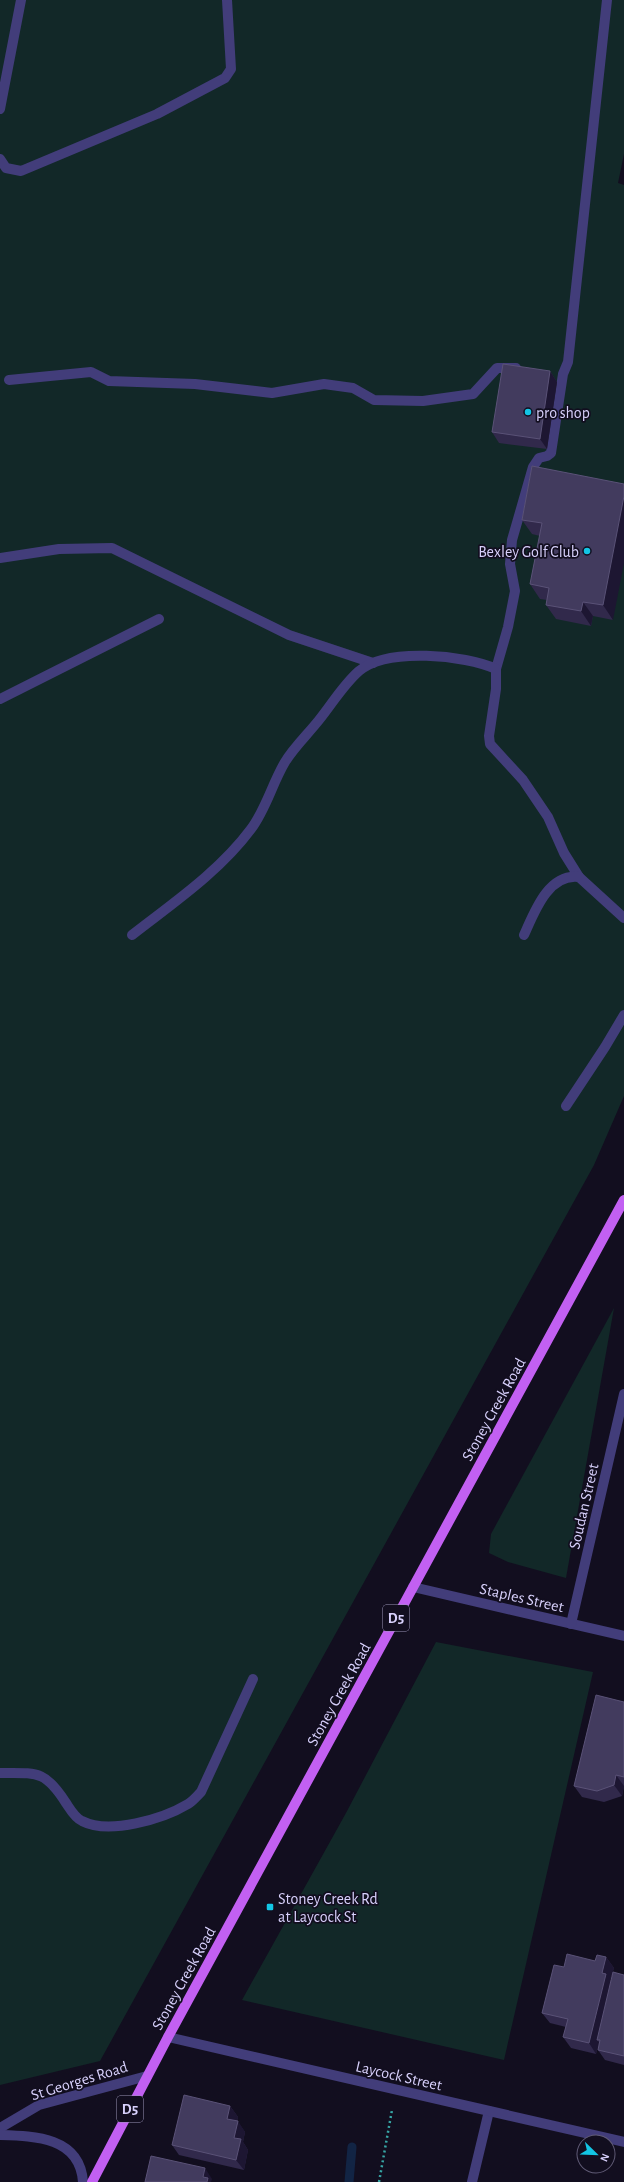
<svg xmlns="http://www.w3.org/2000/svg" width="624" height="2182" font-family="'Alegreya Sans',sans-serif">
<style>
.green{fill:#122828}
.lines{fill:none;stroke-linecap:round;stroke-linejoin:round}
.stream{stroke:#122444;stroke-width:9}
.path{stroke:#37a7a6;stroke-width:2.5;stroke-dasharray:2 3;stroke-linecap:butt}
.lane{stroke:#423d7a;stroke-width:10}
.street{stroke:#423d7a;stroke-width:10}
.primary{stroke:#c260f2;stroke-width:10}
.wall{fill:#31294b}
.shaded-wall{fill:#1d1632}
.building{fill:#423b5e;stroke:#5a5277}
.poi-dot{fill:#13c5e4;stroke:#120e1f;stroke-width:1.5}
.labels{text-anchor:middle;stroke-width:3.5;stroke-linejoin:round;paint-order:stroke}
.shield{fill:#120e1f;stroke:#9c96b9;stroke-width:1}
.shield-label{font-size:15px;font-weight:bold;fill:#d7d0fb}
.poi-label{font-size:16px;fill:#d7d0fb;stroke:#120e1f;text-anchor:start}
.street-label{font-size:16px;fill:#d7d0fb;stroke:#120e1f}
</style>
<rect width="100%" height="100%" fill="#120e1f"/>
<g class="green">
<polygon points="0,0 624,0 624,154 618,183 624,185 624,1096 594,1165 100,2061 0,2085"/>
<polygon points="614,1308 566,1578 508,1562 489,1553 491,1534"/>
<polygon points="436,1642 593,1672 504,2060 242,2000 346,1813"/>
</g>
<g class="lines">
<polyline class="stream" points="349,2182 352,2147"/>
<polyline class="path" points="379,2182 392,2110"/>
<g class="lane">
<polyline points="0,109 21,0"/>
<polyline points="0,159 6,168 21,171 157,114 225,78 231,69 227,0"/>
<polyline points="9,380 91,372 109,381 195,384 272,393 324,384 353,388 374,400 423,401 473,394 497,368 516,368"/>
<polyline points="0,558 59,549 112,548 289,635 373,663"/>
<polyline points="496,669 508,627 515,591 510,564 512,540 533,467 539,458 547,456 551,453 563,374 568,362 607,0"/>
<polyline points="0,699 159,619"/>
<path d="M132,935c41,-32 87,-63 119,-106 15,-20 21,-45 34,-67 9,-15 23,-28 34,-42 13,-16 24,-35 40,-49 28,-24 106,-16 137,-2v20l-7,47 1,8 33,36 25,37 16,36 15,24"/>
<path d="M524,935c10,-22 24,-62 55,-58l45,41"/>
<polyline points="566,1106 605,1047 624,1015"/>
<path d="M0,1773c37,0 45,-3 66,30 4,6 9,15 16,18 27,14 81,-2 106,-17 5,-3 9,-8 13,-12l52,-113"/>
<polyline points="472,2182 489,2111"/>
</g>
<g class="street">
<polyline points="413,1587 624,1636"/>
<polyline points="571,1624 624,1394"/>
<polyline points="168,2037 624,2142"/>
<polyline points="0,2128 39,2105 147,2076"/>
<path d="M0,2135c35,1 80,2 83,47"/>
</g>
<polyline class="primary" points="92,2182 168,2037 624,1200"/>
</g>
<g class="wall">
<polygon points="550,371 557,382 547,449 499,443 492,432"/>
<polygon points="532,466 613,620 593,616 591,626 556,619 546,605 547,600 540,599 530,584 540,536 532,534 522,520"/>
<polygon points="624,1702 624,1786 622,1796 604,1802 582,1797 574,1786"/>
<polygon points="606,1957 614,1968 610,1980 611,1981 624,1975 624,2065 605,2060 598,2050 599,2042 596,2054 571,2048 563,2037 566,2027 550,2023 542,2013 595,1961"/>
<polygon points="230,2106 238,2117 237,2121 245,2132 243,2142 248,2150 244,2170 179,2155 172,2145"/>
</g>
<g class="shaded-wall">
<polygon points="550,371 557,382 547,449 540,439"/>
<polygon points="624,496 624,563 613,620 603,605"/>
<polygon points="583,602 593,616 591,626 581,611"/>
<polygon points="616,1775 624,1786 622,1796 614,1785"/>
<polygon points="606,1957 614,1968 610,1980 613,1984 597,2040 599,2042 596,2054 589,2043 602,1973"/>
<polygon points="230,2106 238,2117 235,2129 227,2119"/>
<polygon points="238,2121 245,2132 243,2142 248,2150 244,2170 236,2160 234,2138"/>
<polygon points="205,2168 212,2179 211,2182 207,2182 203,2177"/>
</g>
<g class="building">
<polygon points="503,364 550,371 540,439 492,432"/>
<polygon points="532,466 624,484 624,496 603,605 583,602 581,611 546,605 549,588 530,584 542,523 522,520"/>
<polygon points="596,1695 624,1702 624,1777 616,1775 614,1785 597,1791 574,1786"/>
<polygon points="567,1954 595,1961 597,1955 606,1957 602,1973 606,1974 589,2043 563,2037 568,2019 542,2013 554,1965 564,1967"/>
<polygon points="613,1972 624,1975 624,2056 598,2050 600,2040 597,2040"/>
<polygon points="184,2095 230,2106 227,2119 238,2121 234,2138 241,2139 236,2160 172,2145"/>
<polygon points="151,2156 205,2168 203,2177 208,2178 207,2182 145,2182"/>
</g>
<g class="poi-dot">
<circle cx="528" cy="412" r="4"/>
<circle cx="587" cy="551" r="4"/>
<rect x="266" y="1903" width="8" height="8" rx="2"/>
</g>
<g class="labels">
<g class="shield">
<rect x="383" y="1605" width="26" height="26" rx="3"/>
<rect x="117" y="2096" width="26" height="26" rx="3"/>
</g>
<g class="shield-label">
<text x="396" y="1623">D5</text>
<text x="130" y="2114">D5</text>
</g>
<g class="poi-label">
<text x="536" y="418">pro shop</text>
<text x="579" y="557" text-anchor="end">Bexley Golf Club</text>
<text x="278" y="1904">Stoney Creek Rd<tspan x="278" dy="18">at Laycock St</tspan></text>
</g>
<g class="street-label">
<text transform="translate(493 1409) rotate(-61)" y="6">Stoney Creek Road</text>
<text transform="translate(583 1506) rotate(-77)" y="6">Soudan Street</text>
<text transform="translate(522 1597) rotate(13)" y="6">Staples Street</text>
<text transform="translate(338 1694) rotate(-61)" y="6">Stoney Creek Road</text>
<text transform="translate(183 1978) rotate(-61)" y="6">Stoney Creek Road</text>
<text transform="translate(399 2075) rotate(13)" y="6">Laycock Street</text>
<text transform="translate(79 2080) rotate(-17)" y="6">St Georges Road</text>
</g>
</g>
<g transform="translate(596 2154) rotate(113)"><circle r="19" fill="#120e1f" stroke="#615c77"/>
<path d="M0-3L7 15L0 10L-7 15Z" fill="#13c5e4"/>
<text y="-6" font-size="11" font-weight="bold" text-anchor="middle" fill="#d7d0fb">N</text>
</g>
</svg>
